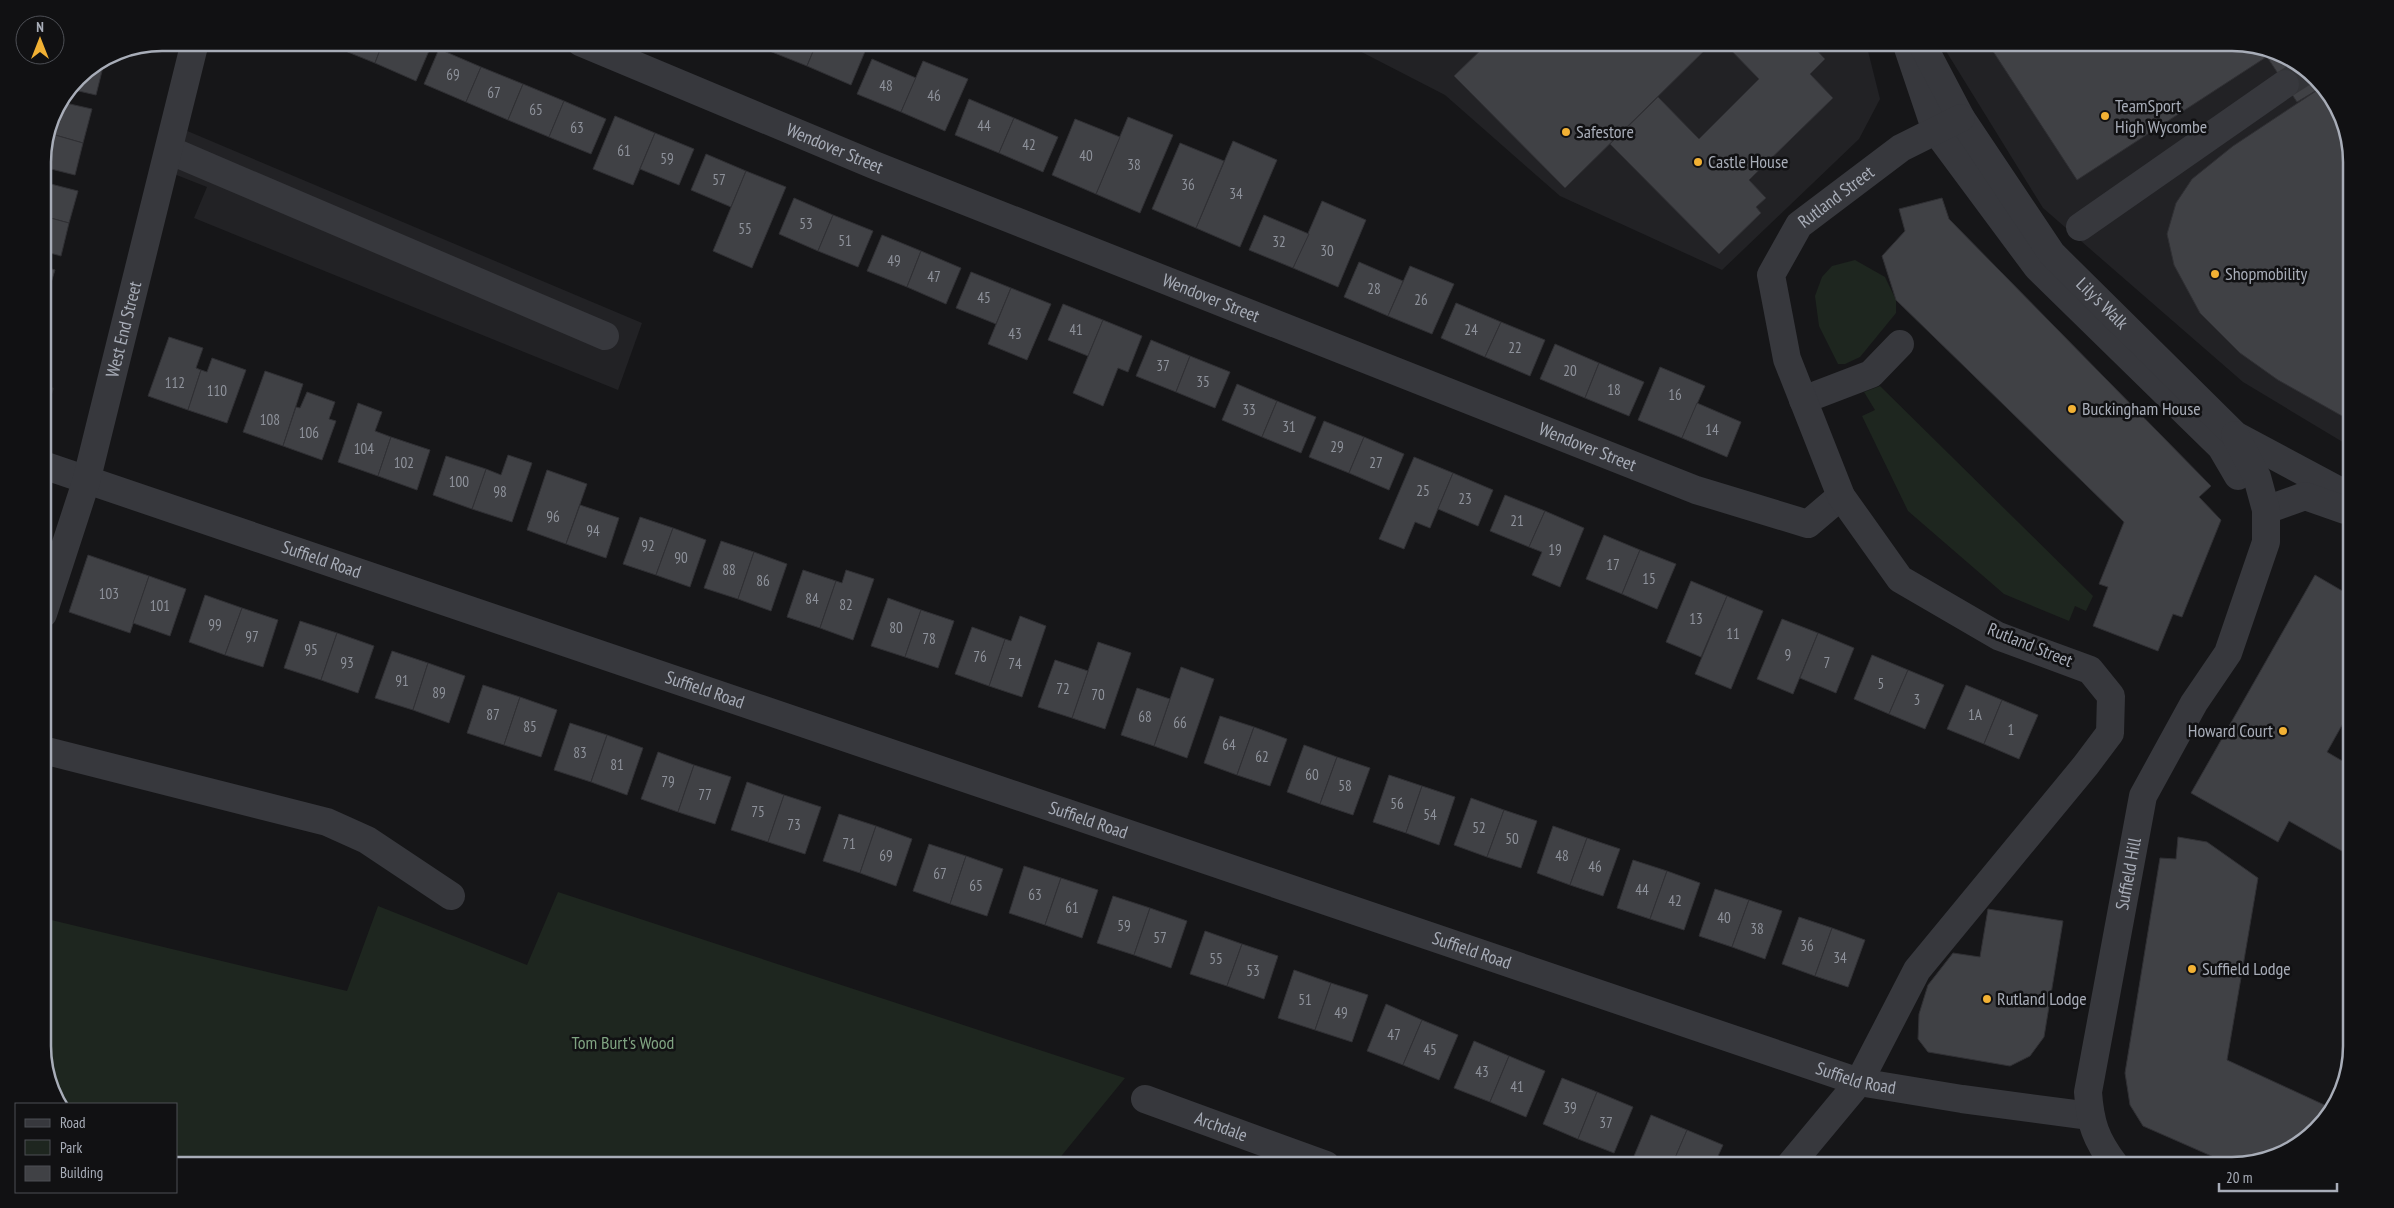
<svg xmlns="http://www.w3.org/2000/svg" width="2394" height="1208" font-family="'PT Sans Narrow',sans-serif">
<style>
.built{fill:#222225}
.green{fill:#1e261f}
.building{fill:#404145;stroke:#303034}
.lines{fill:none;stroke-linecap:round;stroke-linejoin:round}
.minor-tunnel{stroke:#333438;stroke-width:28;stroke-dasharray:28 14;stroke-linecap:butt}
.minor{stroke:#37383d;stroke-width:28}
.poi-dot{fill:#f2b134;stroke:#111113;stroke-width:2}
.labels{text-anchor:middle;stroke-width:5;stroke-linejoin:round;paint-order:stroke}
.number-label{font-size:15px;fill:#8e929b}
.poi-label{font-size:18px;fill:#a8adb8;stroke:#111113;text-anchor:start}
.street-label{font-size:18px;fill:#a8adb8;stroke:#111113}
.park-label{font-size:18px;fill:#7fa381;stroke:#111113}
.rim{fill:none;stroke:#a8adb8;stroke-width:2.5}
</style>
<rect width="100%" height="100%" fill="#161618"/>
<g class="built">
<polygon points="1344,43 1866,43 1880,99 1859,139 1722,270 1560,196 1445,95"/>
<polygon points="1941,43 2232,43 2285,55 2332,96 2351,154 2351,447 2243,382 2043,208"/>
<polygon points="185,130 642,323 618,390 194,218 207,187 174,174"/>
<polygon points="43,384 54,388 48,407 43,412"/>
</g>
<g class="green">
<polygon points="1855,260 1885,277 1896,300 1896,313 1860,357 1845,364 1838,364 1819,326 1815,296 1822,277 1832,266"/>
<polygon points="1880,386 2093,596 2086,611 2075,606 2069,621 2004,594 1908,511 1862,416 1875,410 1864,392"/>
<polygon points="558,892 1125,1078 1054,1165 176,1165 176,1104 60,1104 43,1054 43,918 347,991 378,906 527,965"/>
</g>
<g class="building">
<polygon points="335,42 383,42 375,63 333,46"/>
<polygon points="383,42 424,42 431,46 416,81 375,63"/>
<polygon points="764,42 817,42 807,66 762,48"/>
<polygon points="817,42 849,42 866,49 851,85 807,66"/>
<polygon points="1489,42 1713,42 1565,188 1454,76"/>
<polygon points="1723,42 1809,42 1825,59 1810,74 1833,98 1749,180 1766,198 1756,207 1761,213 1719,254 1610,144 1658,97 1699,139 1759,79"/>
<polygon points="1987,42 2232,42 2274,52 2077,180"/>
<polygon points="439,49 481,67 466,102 424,84"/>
<polygon points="2274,52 2285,55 2306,73 2317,90 2297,102 2267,57"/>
<polygon points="105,59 102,71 91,68"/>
<polygon points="872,59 916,78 901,112 857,94"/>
<polygon points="923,61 968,79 945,131 901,112"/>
<polygon points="481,67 523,84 508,120 466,102"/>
<polygon points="91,68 102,71 96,95 70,89 78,77"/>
<polygon points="523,84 564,101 549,137 508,120"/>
<polygon points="2322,87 2332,96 2351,154 2351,421 2278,380 2240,353 2200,313 2174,265 2167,234 2176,203 2192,179 2233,146"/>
<polygon points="969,99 1014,118 999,153 955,135"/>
<polygon points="564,101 606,119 591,154 549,137"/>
<polygon points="61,102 92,109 83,143 48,133 52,116"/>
<polygon points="615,116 655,133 633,185 593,169"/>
<polygon points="1128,117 1173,135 1140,213 1096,194"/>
<polygon points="1014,118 1058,137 1043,172 999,153"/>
<polygon points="1075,119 1120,137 1096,194 1052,175"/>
<polygon points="48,133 83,143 75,175 43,167 43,154"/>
<polygon points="655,133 694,149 679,185 640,169"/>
<polygon points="1233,141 1277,160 1240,247 1196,228"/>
<polygon points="1180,143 1224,161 1196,228 1152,209"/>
<polygon points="706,154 746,171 731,207 691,190"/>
<polygon points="746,171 786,187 752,268 713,251"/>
<polygon points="43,182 78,191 69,223 43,216"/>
<polygon points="794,198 833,215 818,251 779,234"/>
<polygon points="1942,198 1949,219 2211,486 2199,497 2221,520 2182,617 2173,614 2158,651 2093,626 2108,587 2099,584 2124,522 1896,300 1882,256 1905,231 1899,209"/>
<polygon points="1322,201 1366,220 1338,287 1293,268"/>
<polygon points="833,215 873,231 858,267 818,251"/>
<polygon points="1264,215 1309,234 1293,268 1249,250"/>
<polygon points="43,216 69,223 61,256 43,251"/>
<polygon points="882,235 921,251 907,287 867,271"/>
<polygon points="921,251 961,268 946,304 907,287"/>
<polygon points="1359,262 1403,281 1388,316 1344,297"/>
<polygon points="43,266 55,270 44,305 43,304"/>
<polygon points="1410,266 1454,284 1432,334 1388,316"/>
<polygon points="971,272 1011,288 996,324 956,308"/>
<polygon points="1011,288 1051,304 1027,360 988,344"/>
<polygon points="1456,303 1501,322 1485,357 1441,338"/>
<polygon points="1063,304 1103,320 1088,356 1048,340"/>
<polygon points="1103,320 1142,336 1128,372 1118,368 1103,406 1073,393"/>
<polygon points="1501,322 1545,340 1530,376 1485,357"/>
<polygon points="169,337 203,348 196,368 201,370 188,410 148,396"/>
<polygon points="1151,340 1190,356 1176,392 1136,376"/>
<polygon points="1555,344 1599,363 1585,398 1540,379"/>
<polygon points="1190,356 1230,372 1215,408 1176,392"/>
<polygon points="212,358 246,370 227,423 188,410 201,370 207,372"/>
<polygon points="1599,363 1644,382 1629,416 1585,398"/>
<polygon points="1660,367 1705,386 1682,438 1638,420"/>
<polygon points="265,371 303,384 283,446 243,432"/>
<polygon points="1237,384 1277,401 1262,437 1222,420"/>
<polygon points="307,392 335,402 329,419 336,421 322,460 283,446 296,407 300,408"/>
<polygon points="1277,401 1316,417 1301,453 1262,437"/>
<polygon points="358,403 382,412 375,431 391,437 378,476 338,462"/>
<polygon points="1697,403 1741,422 1727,457 1682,438"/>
<polygon points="1324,421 1364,437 1349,473 1309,457"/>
<polygon points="391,437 430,450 417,490 378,476"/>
<polygon points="1364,437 1404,454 1389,490 1349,473"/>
<polygon points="508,455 532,463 512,522 472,509 486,469 501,475"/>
<polygon points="446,456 486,469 472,509 433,495"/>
<polygon points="1414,457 1453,473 1430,528 1415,522 1404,549 1379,539"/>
<polygon points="547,470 587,484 566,544 527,530"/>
<polygon points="1453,473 1493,490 1478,526 1438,509"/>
<polygon points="1505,495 1545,511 1529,547 1490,531"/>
<polygon points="580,505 619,518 606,558 566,544"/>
<polygon points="1545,511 1584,528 1560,587 1532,575 1542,552 1529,547"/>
<polygon points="640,517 673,528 656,575 623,564"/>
<polygon points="673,528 706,540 690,587 656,575"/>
<polygon points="1604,535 1640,550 1622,594 1586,579"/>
<polygon points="721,541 754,552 738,599 704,588"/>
<polygon points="1640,550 1676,564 1657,609 1622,594"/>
<polygon points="754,552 787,564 771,611 738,599"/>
<polygon points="88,555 149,576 130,633 69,612"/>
<polygon points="803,570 836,581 820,628 787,617"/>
<polygon points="846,570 874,579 853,640 820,628 836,581 842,583"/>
<polygon points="2315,575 2351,596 2351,709 2327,752 2351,766 2351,835 2342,851 2289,821 2278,842 2191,793"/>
<polygon points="149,576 186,589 170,636 133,623"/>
<polygon points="1691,581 1727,596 1701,657 1666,642"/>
<polygon points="205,595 242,608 225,655 189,642"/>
<polygon points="1727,596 1763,611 1731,689 1695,674"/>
<polygon points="888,598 921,610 905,657 871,646"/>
<polygon points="242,608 278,620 263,667 225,655"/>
<polygon points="921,610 954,621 938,668 905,657"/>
<polygon points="1020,616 1046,626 1022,697 989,686 1005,639 1011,641"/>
<polygon points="1782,619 1818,633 1793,694 1757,679"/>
<polygon points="300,621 337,633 321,680 284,668"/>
<polygon points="972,627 1005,639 989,686 955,674"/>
<polygon points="337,633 374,646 358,693 321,680"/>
<polygon points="1818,633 1854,648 1836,693 1800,678"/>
<polygon points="1098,642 1131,653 1105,729 1072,718"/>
<polygon points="392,651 428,663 413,710 375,698"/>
<polygon points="1872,655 1908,670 1889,714 1854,699"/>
<polygon points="1055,660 1088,671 1072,718 1038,707"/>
<polygon points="428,663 465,676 449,723 413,710"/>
<polygon points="1181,667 1214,679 1187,758 1154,746"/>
<polygon points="1908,670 1944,685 1925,729 1889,714"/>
<polygon points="483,685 520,697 504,745 467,733"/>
<polygon points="1966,685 2002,700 1984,744 1947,729"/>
<polygon points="1137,688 1170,699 1154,746 1121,735"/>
<polygon points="520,697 557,710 541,757 504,745"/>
<polygon points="2002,700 2038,715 2019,759 1984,744"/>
<polygon points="1220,716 1254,727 1237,775 1204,763"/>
<polygon points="570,723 607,735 591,782 554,770"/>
<polygon points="1254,727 1287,739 1270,786 1237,775"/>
<polygon points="607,735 643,748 627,795 591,782"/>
<polygon points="1304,745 1337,757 1320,804 1287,792"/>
<polygon points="658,752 694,765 678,812 641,799"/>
<polygon points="1337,757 1370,768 1353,815 1320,804"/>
<polygon points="694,765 731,777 715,824 678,812"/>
<polygon points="1389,775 1422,786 1406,833 1373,822"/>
<polygon points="747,782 784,795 768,842 731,830"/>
<polygon points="1422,786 1455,797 1439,845 1406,833"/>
<polygon points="784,795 821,807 805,854 768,842"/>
<polygon points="1471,798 1504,810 1487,857 1454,845"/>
<polygon points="1504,810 1537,821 1521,868 1487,857"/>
<polygon points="839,814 876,826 860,873 823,861"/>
<polygon points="876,826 912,839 896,886 860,873"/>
<polygon points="1553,826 1587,838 1570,885 1537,873"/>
<polygon points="2178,837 2207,842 2258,878 2227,1060 2331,1108 2298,1146 2232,1165 2143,1126 2130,1105 2125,1073 2160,858 2176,859"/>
<polygon points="1587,838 1620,849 1603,896 1570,885"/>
<polygon points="929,844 966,856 950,904 913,891"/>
<polygon points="966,856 1003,869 987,916 950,904"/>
<polygon points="1633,860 1667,871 1650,919 1617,908"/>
<polygon points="1024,866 1061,878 1045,925 1009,913"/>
<polygon points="1667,871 1700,883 1684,930 1650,919"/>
<polygon points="1061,878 1098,890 1082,938 1045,925"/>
<polygon points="1715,889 1749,900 1732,947 1699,936"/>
<polygon points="1113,896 1150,908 1134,955 1097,943"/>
<polygon points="1749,900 1782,911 1765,959 1732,947"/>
<polygon points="1150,908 1187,921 1171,968 1134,955"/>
<polygon points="1988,909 2063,921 2044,1037 2030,1056 2010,1066 1928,1052 1918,1039 1919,1014 1928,985 1953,953 1980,957"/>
<polygon points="1799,917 1832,928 1815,976 1782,964"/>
<polygon points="1832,928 1865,940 1848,987 1815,976"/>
<polygon points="1205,931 1242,944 1227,986 1190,974"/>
<polygon points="1242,944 1278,956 1264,999 1227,986"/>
<polygon points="1294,970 1331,983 1315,1030 1278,1018"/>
<polygon points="1331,983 1368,995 1352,1042 1315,1030"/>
<polygon points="1386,1004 1422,1020 1403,1065 1367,1051"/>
<polygon points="1422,1020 1458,1035 1439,1080 1403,1065"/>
<polygon points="1474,1041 1509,1056 1490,1102 1454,1088"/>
<polygon points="1509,1056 1545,1071 1526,1117 1490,1102"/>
<polygon points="1562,1078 1597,1092 1578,1139 1543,1124"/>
<polygon points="1597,1092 1633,1107 1614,1153 1578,1139"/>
<polygon points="1651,1115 1687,1130 1672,1165 1643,1165 1632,1161"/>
<polygon points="1687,1130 1723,1145 1714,1165 1672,1165"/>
</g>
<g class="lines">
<polyline class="minor-tunnel" points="2285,84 2304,72"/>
<g class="minor">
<path id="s1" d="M580,42l294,123 822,325 112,34 33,-28"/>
<polyline points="1906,42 1936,131 2037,267 2221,447 2238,476"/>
<path id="s2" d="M1921,42l40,76 91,136 183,181 116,62"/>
<polyline points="169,150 605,336"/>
<polyline points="2080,227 2285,84"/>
<polyline points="1803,400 1871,374 1900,344"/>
<path id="s3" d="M43,465l1816,617 103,17 128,17"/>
<polyline points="2266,510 2305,496 2345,510"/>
<path id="s4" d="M43,614l43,-132 109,-440"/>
<polyline points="43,750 327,822 367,840 451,896"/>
<path id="s5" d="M1145,1099l181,66"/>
<path id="s6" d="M1790,1165l69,-83 58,-112 169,-205 24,-32 1,-37 -21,-26 -92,-34 -98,-57 -59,-83 -54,-137 -16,-84 28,-50 102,-77 60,-30"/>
<path id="s7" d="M2115,1165c-19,-25 -25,-42 -27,-73l55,-296 51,-93 34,-50 38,-111v-32l-9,-33 -22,-42"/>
</g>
</g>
<g class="poi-dot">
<circle cx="2105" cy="116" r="5"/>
<circle cx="1566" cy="132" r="5"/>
<circle cx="1698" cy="162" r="5"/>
<circle cx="2215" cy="274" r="5"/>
<circle cx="2072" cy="409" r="5"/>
<circle cx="2283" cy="731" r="5"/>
<circle cx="2192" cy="969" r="5"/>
<circle cx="1987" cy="999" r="5"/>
</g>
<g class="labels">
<g class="number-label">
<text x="453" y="80">69</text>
<text x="886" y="91">48</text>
<text x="494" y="98">67</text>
<text x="934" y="101">46</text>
<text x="536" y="115">65</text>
<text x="984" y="131">44</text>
<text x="577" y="133">63</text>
<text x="1029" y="150">42</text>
<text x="624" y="156">61</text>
<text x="1086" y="161">40</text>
<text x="667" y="164">59</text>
<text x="1134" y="170">38</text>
<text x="719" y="185">57</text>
<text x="1188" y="190">36</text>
<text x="1236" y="199">34</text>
<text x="806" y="229">53</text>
<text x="745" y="234">55</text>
<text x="845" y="246">51</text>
<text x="1279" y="247">32</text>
<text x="1327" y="256">30</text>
<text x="894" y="266">49</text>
<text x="934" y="282">47</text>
<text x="1374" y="294">28</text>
<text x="984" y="303">45</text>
<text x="1421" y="305">26</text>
<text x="1076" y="335">41</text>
<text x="1471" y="335">24</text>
<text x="1015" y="339">43</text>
<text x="1515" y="353">22</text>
<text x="1163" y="371">37</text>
<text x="1570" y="376">20</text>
<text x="1203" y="387">35</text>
<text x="175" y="388">112</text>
<text x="1614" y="395">18</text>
<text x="217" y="396">110</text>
<text x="1675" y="400">16</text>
<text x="1249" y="415">33</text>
<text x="270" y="425">108</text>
<text x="1289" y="432">31</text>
<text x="1712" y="435">14</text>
<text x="309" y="438">106</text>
<text x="1337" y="452">29</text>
<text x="364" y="454">104</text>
<text x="404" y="468">102</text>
<text x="1376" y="468">27</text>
<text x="459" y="487">100</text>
<text x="1423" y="496">25</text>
<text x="500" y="497">98</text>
<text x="1465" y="504">23</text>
<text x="553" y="522">96</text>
<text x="1517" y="526">21</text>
<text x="593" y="536">94</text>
<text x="648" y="551">92</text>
<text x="1555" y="555">19</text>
<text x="681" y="563">90</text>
<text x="1613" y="570">17</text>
<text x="729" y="575">88</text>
<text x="1649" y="584">15</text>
<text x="763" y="586">86</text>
<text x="109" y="599">103</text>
<text x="812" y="604">84</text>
<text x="846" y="610">82</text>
<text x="160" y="611">101</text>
<text x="1696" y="624">13</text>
<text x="215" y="630">99</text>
<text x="896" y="633">80</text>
<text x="1733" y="639">11</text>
<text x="252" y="642">97</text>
<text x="929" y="644">78</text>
<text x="311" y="655">95</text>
<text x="1788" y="660">9</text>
<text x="980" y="662">76</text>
<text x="347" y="668">93</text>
<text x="1827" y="668">7</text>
<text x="1015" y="669">74</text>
<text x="402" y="686">91</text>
<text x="1881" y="689">5</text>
<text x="1063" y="694">72</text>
<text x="439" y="698">89</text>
<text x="1098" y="700">70</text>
<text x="1917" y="705">3</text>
<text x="493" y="720">87</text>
<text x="1975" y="720">1A</text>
<text x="1145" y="722">68</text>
<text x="1180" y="728">66</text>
<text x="530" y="732">85</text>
<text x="2011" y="735">1</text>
<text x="1229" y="750">64</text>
<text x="580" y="758">83</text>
<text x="1262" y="762">62</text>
<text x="617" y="770">81</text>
<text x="1312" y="780">60</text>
<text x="668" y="787">79</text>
<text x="1345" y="791">58</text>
<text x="705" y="800">77</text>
<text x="1397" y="809">56</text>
<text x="758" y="817">75</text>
<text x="1430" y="820">54</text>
<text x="794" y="830">73</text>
<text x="1479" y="833">52</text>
<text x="1512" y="844">50</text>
<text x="849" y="849">71</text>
<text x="886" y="861">69</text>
<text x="1562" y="861">48</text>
<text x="1595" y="872">46</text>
<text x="940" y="879">67</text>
<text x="976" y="891">65</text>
<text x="1642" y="895">44</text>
<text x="1035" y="900">63</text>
<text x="1675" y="906">42</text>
<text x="1072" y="913">61</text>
<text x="1724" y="923">40</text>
<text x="1124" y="931">59</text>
<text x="1757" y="934">38</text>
<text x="1160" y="943">57</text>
<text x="1807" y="951">36</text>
<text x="1840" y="963">34</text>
<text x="1216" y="964">55</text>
<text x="1253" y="976">53</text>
<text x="1305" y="1005">51</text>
<text x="1341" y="1018">49</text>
<text x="1394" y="1040">47</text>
<text x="1430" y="1055">45</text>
<text x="1482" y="1077">43</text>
<text x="1517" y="1092">41</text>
<text x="1570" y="1113">39</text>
<text x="1606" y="1128">37</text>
</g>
<g class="poi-label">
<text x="2115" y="112">TeamSport<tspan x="2115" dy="21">High Wycombe</tspan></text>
<text x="1576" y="138">Safestore</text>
<text x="1708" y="168">Castle House</text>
<text x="2225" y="280">Shopmobility</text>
<text x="2082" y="415">Buckingham House</text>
<text x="2273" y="737" text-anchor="end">Howard Court</text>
<text x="2202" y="975">Suffield Lodge</text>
<text x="1997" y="1005">Rutland Lodge</text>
</g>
<g class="street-label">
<text dy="6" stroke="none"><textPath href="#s1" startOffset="276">Wendover Street</textPath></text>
<text dy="6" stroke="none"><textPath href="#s6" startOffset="1260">Rutland Street</textPath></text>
<text dy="6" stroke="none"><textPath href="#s1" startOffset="681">Wendover Street</textPath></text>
<text dy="6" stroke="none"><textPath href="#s2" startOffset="320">Lily's Walk</textPath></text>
<text dy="6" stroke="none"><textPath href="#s4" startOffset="296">West End Street</textPath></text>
<text dy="6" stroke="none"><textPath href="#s1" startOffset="1086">Wendover Street</textPath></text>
<text dy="6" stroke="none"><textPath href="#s3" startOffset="294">Suffield Road</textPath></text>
<text transform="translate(2030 645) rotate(22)" y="6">Rutland Street</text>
<text dy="6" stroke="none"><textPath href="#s3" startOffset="699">Suffield Road</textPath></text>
<text dy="6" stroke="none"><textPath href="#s3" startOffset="1104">Suffield Road</textPath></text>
<text dy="6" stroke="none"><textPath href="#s7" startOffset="301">Suffield Hill</textPath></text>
<text dy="6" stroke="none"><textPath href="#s3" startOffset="1509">Suffield Road</textPath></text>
<text dy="6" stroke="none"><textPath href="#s3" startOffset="1914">Suffield Road</textPath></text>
<text dy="6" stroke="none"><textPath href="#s5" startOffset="81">Archdale</textPath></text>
</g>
<g class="park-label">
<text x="623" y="1049">Tom Burt's Wood</text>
</g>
</g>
<path d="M0 0H2394V1208H0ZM162 51H2232A111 111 0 0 1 2343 162V1046A111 111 0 0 1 2232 1157H162A111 111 0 0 1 51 1046V162A111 111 0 0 1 162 51Z" fill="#111113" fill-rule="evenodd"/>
<path class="rim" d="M162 51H2232A111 111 0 0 1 2343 162V1046A111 111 0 0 1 2232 1157H162A111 111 0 0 1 51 1046V162A111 111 0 0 1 162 51Z"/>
<rect x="15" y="1103" width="162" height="90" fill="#111113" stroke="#4d4f55"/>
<rect x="25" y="1119" width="25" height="8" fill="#37383d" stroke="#4d4f55"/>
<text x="60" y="1128" font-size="15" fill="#a8adb8">Road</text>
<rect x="25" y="1140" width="25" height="15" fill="#1e261f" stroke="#4d4f55"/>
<text x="60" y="1153" font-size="15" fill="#a8adb8">Park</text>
<rect x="25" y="1166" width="25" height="15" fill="#404145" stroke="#4d4f55"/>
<text x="60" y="1178" font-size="15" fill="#a8adb8">Building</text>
<g transform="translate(40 40)"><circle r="24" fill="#111113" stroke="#4d4f55"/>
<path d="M0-4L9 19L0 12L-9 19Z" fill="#f2b134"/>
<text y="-8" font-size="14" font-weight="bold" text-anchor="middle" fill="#a8adb8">N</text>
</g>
<path d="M2219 1183v8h118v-8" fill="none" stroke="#a8adb8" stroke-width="2.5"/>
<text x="2226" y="1183" font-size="15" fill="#a8adb8" stroke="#111113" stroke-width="4" paint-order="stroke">20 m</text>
</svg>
